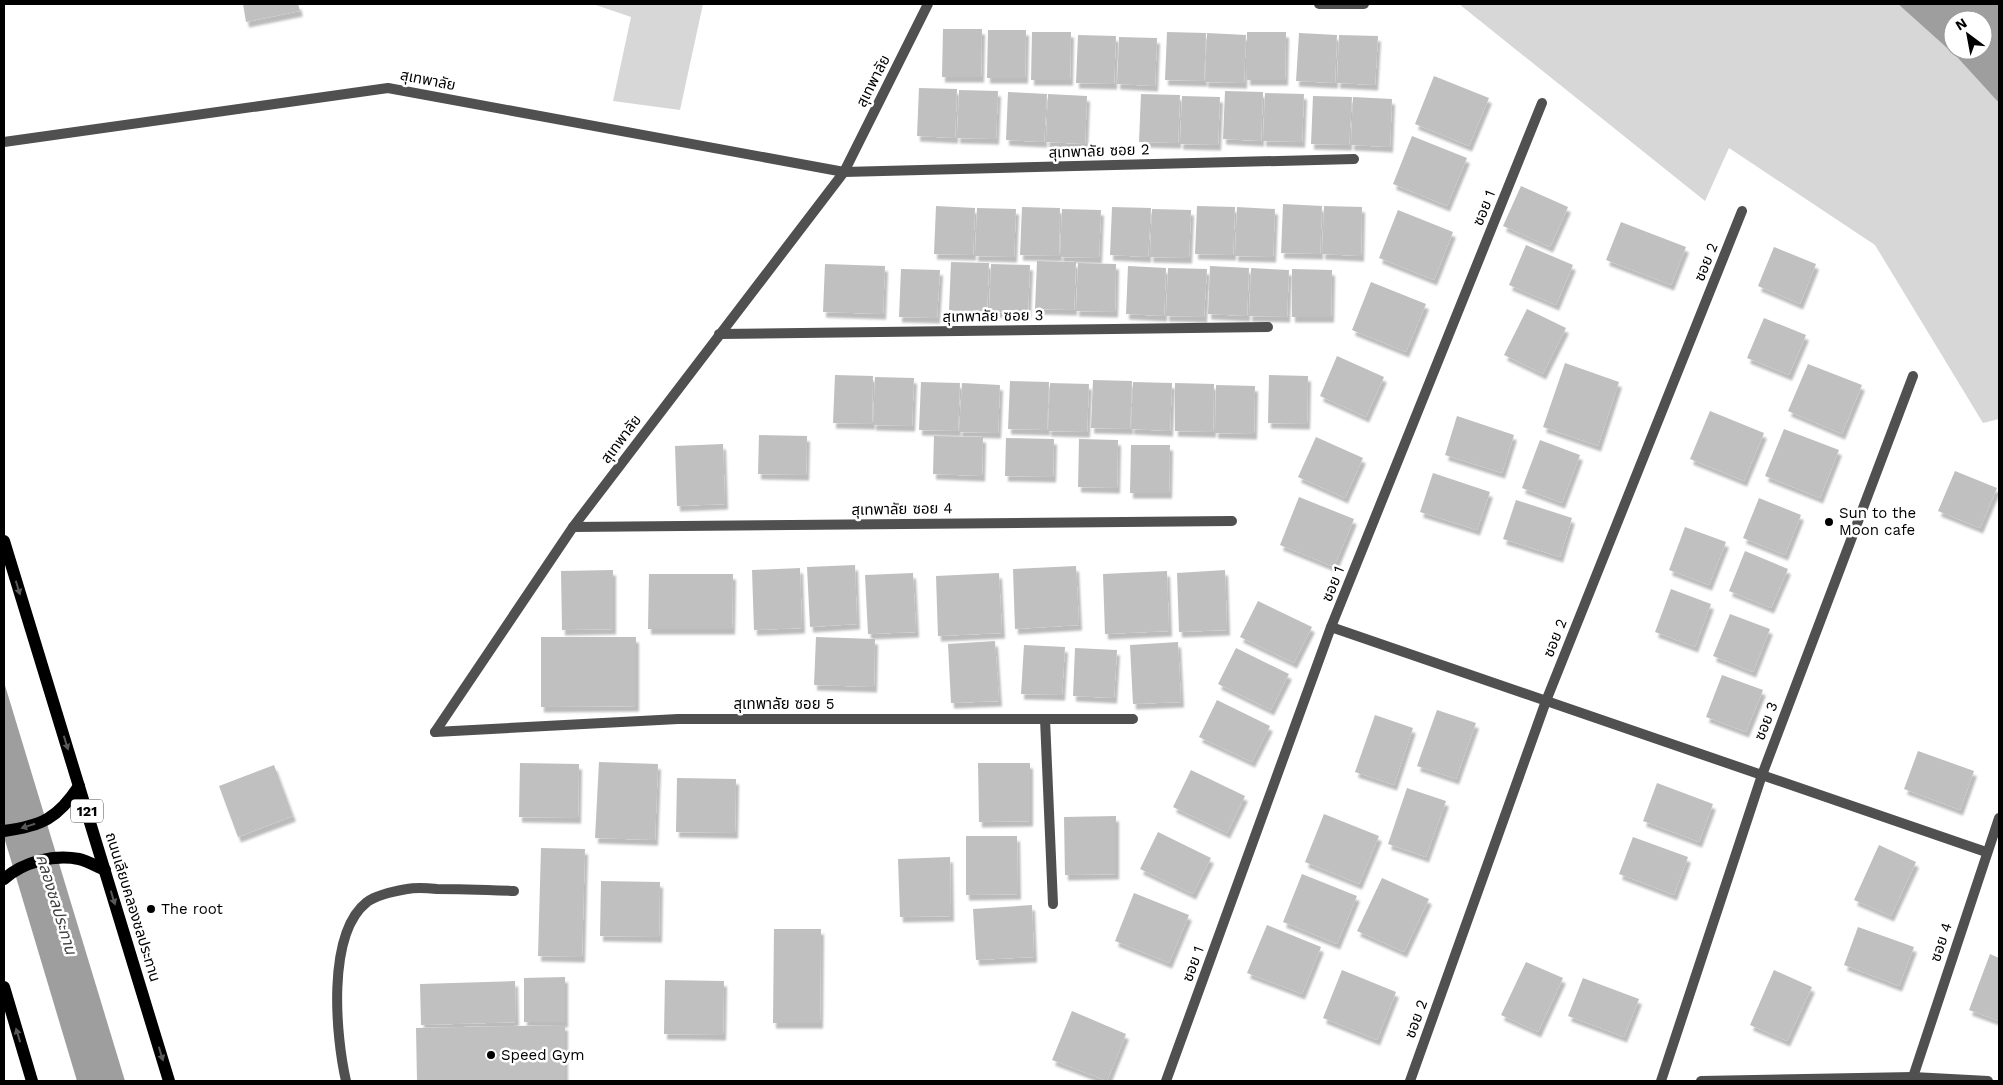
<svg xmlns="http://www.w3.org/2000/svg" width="2003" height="1085" font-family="'Work Sans','Noto Sans Thai',sans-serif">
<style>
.green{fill:#d7d7d7}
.water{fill:#9e9e9e;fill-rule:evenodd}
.building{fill:#c0c0c0;filter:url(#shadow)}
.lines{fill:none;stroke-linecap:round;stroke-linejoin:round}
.lane{stroke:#505050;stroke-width:10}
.street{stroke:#505050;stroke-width:10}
.primary{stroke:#000;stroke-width:12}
.oneway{fill:#595959}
.poi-dot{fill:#000;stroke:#fff;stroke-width:2}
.labels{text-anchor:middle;stroke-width:5;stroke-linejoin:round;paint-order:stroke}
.shield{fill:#fff;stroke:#4c4c4c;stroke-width:1}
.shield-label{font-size:14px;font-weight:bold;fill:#000}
.street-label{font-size:15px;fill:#000;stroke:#fff}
.poi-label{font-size:15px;fill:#000;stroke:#fff;text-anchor:start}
.water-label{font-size:16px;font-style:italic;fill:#3f3f3f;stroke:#fff}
</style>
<defs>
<filter id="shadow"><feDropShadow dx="3" dy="5.5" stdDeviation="1" flood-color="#0004"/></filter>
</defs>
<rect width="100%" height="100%" fill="#fff"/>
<g class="green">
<polygon points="593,4 703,4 680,110 613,101 631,17"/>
<polygon points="1459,4 1898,4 1957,57 1999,103 1999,419 1983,423 1875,245 1729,148 1705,201"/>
</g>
<g class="water">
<path d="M1898,4h101v99l-42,-46zM1953,20h30v30h-30z"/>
<polygon points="4,682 125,1081 77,1081 4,837"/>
</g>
<g class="building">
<polygon points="243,4 298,4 300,11 246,22"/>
<polygon points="943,29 982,29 981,77 942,77"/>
<polygon points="988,30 1026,30 1025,78 987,78"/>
<polygon points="1032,32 1071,32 1070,80 1031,80"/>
<polygon points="1167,32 1206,33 1204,81 1165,80"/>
<polygon points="1247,32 1286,32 1285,80 1247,80"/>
<polygon points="1207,33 1246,35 1244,83 1205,82"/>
<polygon points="1299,33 1337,35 1335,83 1296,81"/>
<polygon points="1078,35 1116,36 1114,84 1076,83"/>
<polygon points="1339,35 1378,36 1375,85 1337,83"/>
<polygon points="1119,37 1157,38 1155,86 1117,84"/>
<polygon points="1434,76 1489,98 1469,146 1415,124"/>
<polygon points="919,88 957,89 955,138 917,136"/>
<polygon points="959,90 998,91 996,139 957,138"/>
<polygon points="1225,91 1263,92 1261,141 1223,139"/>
<polygon points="1008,92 1047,94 1044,142 1006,140"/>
<polygon points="1265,93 1304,94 1302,142 1263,141"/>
<polygon points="1048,94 1087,96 1085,144 1046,142"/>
<polygon points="1141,94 1180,95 1178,143 1139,142"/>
<polygon points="1182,96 1220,97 1218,145 1180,144"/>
<polygon points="1313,96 1352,97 1349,145 1311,144"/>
<polygon points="1353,97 1392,99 1390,147 1351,145"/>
<polygon points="1412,136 1467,158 1447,206 1393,184"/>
<polygon points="1521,186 1568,207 1550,247 1503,226"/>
<polygon points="1283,204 1322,206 1320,254 1281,253"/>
<polygon points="936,206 975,208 973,255 934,254"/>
<polygon points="1197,206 1235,207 1233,255 1195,254"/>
<polygon points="1324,206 1362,207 1361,256 1322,254"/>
<polygon points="1022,207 1060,208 1059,256 1020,255"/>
<polygon points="1112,207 1151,208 1148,257 1110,255"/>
<polygon points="1237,207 1275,209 1273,257 1235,256"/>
<polygon points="977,208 1016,209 1014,257 975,256"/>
<polygon points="1062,209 1101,210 1099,258 1060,257"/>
<polygon points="1152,209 1191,210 1189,258 1150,257"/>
<polygon points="1398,210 1453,232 1434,280 1379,258"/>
<polygon points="1621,222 1686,247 1671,285 1606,260"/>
<polygon points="1526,245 1573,265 1556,305 1509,285"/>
<polygon points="1774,247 1816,264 1800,304 1758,286"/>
<polygon points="1037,261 1076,262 1074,310 1035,309"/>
<polygon points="951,262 989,263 987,311 949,310"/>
<polygon points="1078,263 1116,264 1115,312 1076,311"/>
<polygon points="825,264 885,266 883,314 823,312"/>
<polygon points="991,264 1030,265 1028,313 989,312"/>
<polygon points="1128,266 1166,268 1164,316 1126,314"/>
<polygon points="1210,266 1249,268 1247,316 1208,314"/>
<polygon points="1168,268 1207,269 1204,317 1166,316"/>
<polygon points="1251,268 1289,270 1287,317 1249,316"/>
<polygon points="901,269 940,270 937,318 899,317"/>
<polygon points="1292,269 1332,270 1331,317 1292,317"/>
<polygon points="1371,282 1426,304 1406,352 1352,330"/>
<polygon points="1527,309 1566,328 1543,374 1504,355"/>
<polygon points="1764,318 1806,335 1789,375 1747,358"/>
<polygon points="1337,356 1384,377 1366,417 1320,396"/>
<polygon points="1565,363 1619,382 1598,446 1543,427"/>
<polygon points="1808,364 1862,385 1842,434 1788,411"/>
<polygon points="835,375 873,376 872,424 833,423"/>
<polygon points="1269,375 1308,376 1307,424 1268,423"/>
<polygon points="875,377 914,378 912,426 873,425"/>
<polygon points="1093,380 1132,381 1130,429 1091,428"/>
<polygon points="1010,381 1049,382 1047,430 1008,429"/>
<polygon points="921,382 960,383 958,431 919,430"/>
<polygon points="1133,382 1172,383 1170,431 1131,429"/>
<polygon points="962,383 1000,385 998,433 959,432"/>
<polygon points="1050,383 1089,384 1087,432 1048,431"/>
<polygon points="1175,383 1214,384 1213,432 1175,431"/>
<polygon points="1216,385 1255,386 1254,434 1215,433"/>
<polygon points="1710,411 1764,433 1744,481 1690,459"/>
<polygon points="1457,416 1514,435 1502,473 1445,455"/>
<polygon points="1784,429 1839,450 1820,498 1765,476"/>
<polygon points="759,435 807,436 806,475 758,474"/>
<polygon points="934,436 983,437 982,476 933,474"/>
<polygon points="1316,437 1363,458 1345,498 1298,477"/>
<polygon points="1006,438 1054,439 1053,477 1005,476"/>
<polygon points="1079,439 1118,440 1117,488 1078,487"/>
<polygon points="1540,440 1580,455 1562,503 1522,488"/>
<polygon points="723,444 725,504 677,506 675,446"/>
<polygon points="1131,445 1170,445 1169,493 1130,493"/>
<polygon points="1955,471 1997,488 1980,528 1938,511"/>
<polygon points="1433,473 1490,492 1477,530 1420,512"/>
<polygon points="1299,497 1354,519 1334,567 1280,545"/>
<polygon points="1759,498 1801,515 1785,555 1743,538"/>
<polygon points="1516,500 1572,518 1560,557 1503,539"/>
<polygon points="1685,527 1726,542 1709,585 1669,570"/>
<polygon points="1745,551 1788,569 1771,608 1729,591"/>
<polygon points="855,565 857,624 810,627 807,567"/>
<polygon points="1076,566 1079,625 1015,629 1013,569"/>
<polygon points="800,568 802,628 754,630 752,570"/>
<polygon points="613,570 613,629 562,630 561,571"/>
<polygon points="1225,570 1227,630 1179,632 1177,573"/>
<polygon points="1167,571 1169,631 1105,634 1103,574"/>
<polygon points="913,573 916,632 868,634 865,575"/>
<polygon points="999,573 1002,633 938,636 936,576"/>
<polygon points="649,574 733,574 732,629 648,629"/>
<polygon points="1671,589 1711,604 1695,647 1655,632"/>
<polygon points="1258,601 1312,627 1294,663 1240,637"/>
<polygon points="1730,614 1770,629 1753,672 1713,656"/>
<polygon points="541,637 636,637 636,706 541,707"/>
<polygon points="816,637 875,639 874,687 814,685"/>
<polygon points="995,641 999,701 951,703 948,644"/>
<polygon points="1178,642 1181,702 1133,704 1130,645"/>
<polygon points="1024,645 1065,647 1062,695 1021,694"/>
<polygon points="1075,648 1117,650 1114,698 1073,696"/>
<polygon points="1236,648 1289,674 1271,710 1218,684"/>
<polygon points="1722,675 1763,690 1746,732 1706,717"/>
<polygon points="1217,700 1270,726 1252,762 1199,737"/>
<polygon points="1437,710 1476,723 1456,779 1417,766"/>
<polygon points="1375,715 1413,728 1394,785 1355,772"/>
<polygon points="1918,751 1974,771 1960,810 1904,789"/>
<polygon points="599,762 658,764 655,840 595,838"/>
<polygon points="520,763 579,764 578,818 519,817"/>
<polygon points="978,763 1030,763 1030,821 979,822"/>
<polygon points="274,765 293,816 238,837 219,786"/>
<polygon points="1191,770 1245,796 1227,833 1173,807"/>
<polygon points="677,778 736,779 735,833 676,832"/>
<polygon points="1657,783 1713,804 1699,842 1643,821"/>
<polygon points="1407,788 1446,801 1426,857 1388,844"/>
<polygon points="1324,814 1379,836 1359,884 1305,862"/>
<polygon points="1116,816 1116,874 1065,875 1064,817"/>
<polygon points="1158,832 1211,858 1193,894 1140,869"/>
<polygon points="966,836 1017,836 1018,894 966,895"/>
<polygon points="1633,837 1688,857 1674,895 1619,874"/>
<polygon points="1879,845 1916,862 1891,916 1854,900"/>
<polygon points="541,848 585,849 582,957 538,956"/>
<polygon points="950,857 951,916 900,917 898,859"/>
<polygon points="1302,874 1357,896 1337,944 1283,922"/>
<polygon points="1382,878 1429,899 1404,952 1357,931"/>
<polygon points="601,881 660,882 659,937 600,936"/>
<polygon points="1134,893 1189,915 1169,963 1115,941"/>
<polygon points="1032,905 1034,957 976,960 973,909"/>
<polygon points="1267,925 1321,947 1302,994 1247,973"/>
<polygon points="1858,927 1914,947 1899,986 1844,965"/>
<polygon points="774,929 821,929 820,1023 773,1023"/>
<polygon points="1990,954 1999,958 1999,1021 1969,1010"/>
<polygon points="1526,962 1563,978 1538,1032 1501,1015"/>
<polygon points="1342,970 1396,992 1377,1040 1323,1018"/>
<polygon points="1774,970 1812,987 1787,1041 1750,1025"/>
<polygon points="565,977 565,1022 524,1022 524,978"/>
<polygon points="1583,978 1639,999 1624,1037 1568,1016"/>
<polygon points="665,980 724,981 723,1035 664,1034"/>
<polygon points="515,981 516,1022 421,1025 420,984"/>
<polygon points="1072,1011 1126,1034 1107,1081 1052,1060"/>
<polygon points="565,1025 565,1081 417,1081 416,1028"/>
</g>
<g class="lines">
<path class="lane" d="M346,1081c-10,-44 -20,-147 21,-179 10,-7 28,-11 40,-13 9,-2 21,-1 30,0 26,0 51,1 77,2"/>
<g class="street">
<polyline points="1319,4 1364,4"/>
<polyline points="4,142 388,88 844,172 1354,159"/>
<polyline points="719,334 1268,327"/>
<polyline points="573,527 1232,521"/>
<polyline points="1331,627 1986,852"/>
<polyline points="1045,719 1053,904"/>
<polyline points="435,732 573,527 844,172 928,4"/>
<polyline points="435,732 678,719 1133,719"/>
<polyline points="1913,1077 1999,818"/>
<polyline points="1166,1081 1331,627 1542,103"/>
<polyline points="1410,1081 1546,701 1742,211"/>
<polyline points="1661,1081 1762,775 1913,376"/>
<polyline points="1701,1081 1913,1077 1988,1081"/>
</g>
<g class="primary">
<polyline points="4,541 169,1081"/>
<path d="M4,831c38,-5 54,-13 75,-45"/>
<path d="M4,879c19,-17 50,-25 75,-20 9,2 18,8 26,11"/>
<polyline points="4,987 32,1081"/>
</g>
</g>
<defs><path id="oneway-solid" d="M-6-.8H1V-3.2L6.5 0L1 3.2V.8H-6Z" transform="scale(1.25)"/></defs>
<g class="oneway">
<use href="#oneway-solid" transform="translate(18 588) rotate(73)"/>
<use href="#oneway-solid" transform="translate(66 743) rotate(73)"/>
<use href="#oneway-solid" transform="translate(28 826) rotate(162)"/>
<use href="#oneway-solid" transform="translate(113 898) rotate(73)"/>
<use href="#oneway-solid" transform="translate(18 1035) rotate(-107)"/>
<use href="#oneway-solid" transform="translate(161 1054) rotate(73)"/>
</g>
<g class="poi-dot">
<circle cx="1829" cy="522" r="5"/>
<circle cx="151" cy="909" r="5"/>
<circle cx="491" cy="1055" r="5"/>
</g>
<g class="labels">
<rect class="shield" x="71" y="799.5" width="32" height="23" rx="4"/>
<g class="shield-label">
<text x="87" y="816">121</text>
</g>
<g class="street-label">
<text transform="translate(428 80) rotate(11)" y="5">สุเทพาลัย</text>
<text transform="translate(873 81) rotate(-63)" y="5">สุเทพาลัย</text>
<text transform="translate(1099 151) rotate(-2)" y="5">สุเทพาลัย ซอย 2</text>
<text transform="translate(1484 208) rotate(-68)" y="5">ซอย 1</text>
<text transform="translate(1706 262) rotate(-68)" y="5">ซอย 2</text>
<text transform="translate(993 316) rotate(-1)" y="5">สุเทพาลัย ซอย 3</text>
<text transform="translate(621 439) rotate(-53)" y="5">สุเทพาลัย</text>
<text transform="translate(902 509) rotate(-1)" y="5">สุเทพาลัย ซอย 4</text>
<text transform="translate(1333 584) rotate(-68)" y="5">ซอย 1</text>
<text transform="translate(1555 638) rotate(-68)" y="5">ซอย 2</text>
<text x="784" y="709">สุเทพาลัย ซอย 5</text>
<text transform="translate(1766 721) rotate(-69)" y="5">ซอย 3</text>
<text transform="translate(133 907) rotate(73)" y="5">ถนนเลียบคลองชลประทาน</text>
<text transform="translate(1941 942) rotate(-72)" y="5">ซอย 4</text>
<text transform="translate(1193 964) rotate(-70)" y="5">ซอย 1</text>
<text transform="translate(1416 1019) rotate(-70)" y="5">ซอย 2</text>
</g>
<g class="poi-label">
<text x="1839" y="518">Sun to the<tspan x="1839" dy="17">Moon cafe</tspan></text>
<text x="161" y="914">The root</text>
<text x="501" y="1060">Speed Gym</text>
</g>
<g class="water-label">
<text transform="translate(57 904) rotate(73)" y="6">คลองชลประทาน</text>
</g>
</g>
<rect width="2003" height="1085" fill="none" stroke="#000000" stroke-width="10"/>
<g transform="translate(1968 35) rotate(328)"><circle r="24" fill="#ffffff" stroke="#999999"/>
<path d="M0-4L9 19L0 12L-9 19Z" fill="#000000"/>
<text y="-8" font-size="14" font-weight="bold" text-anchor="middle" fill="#000000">N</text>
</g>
</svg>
